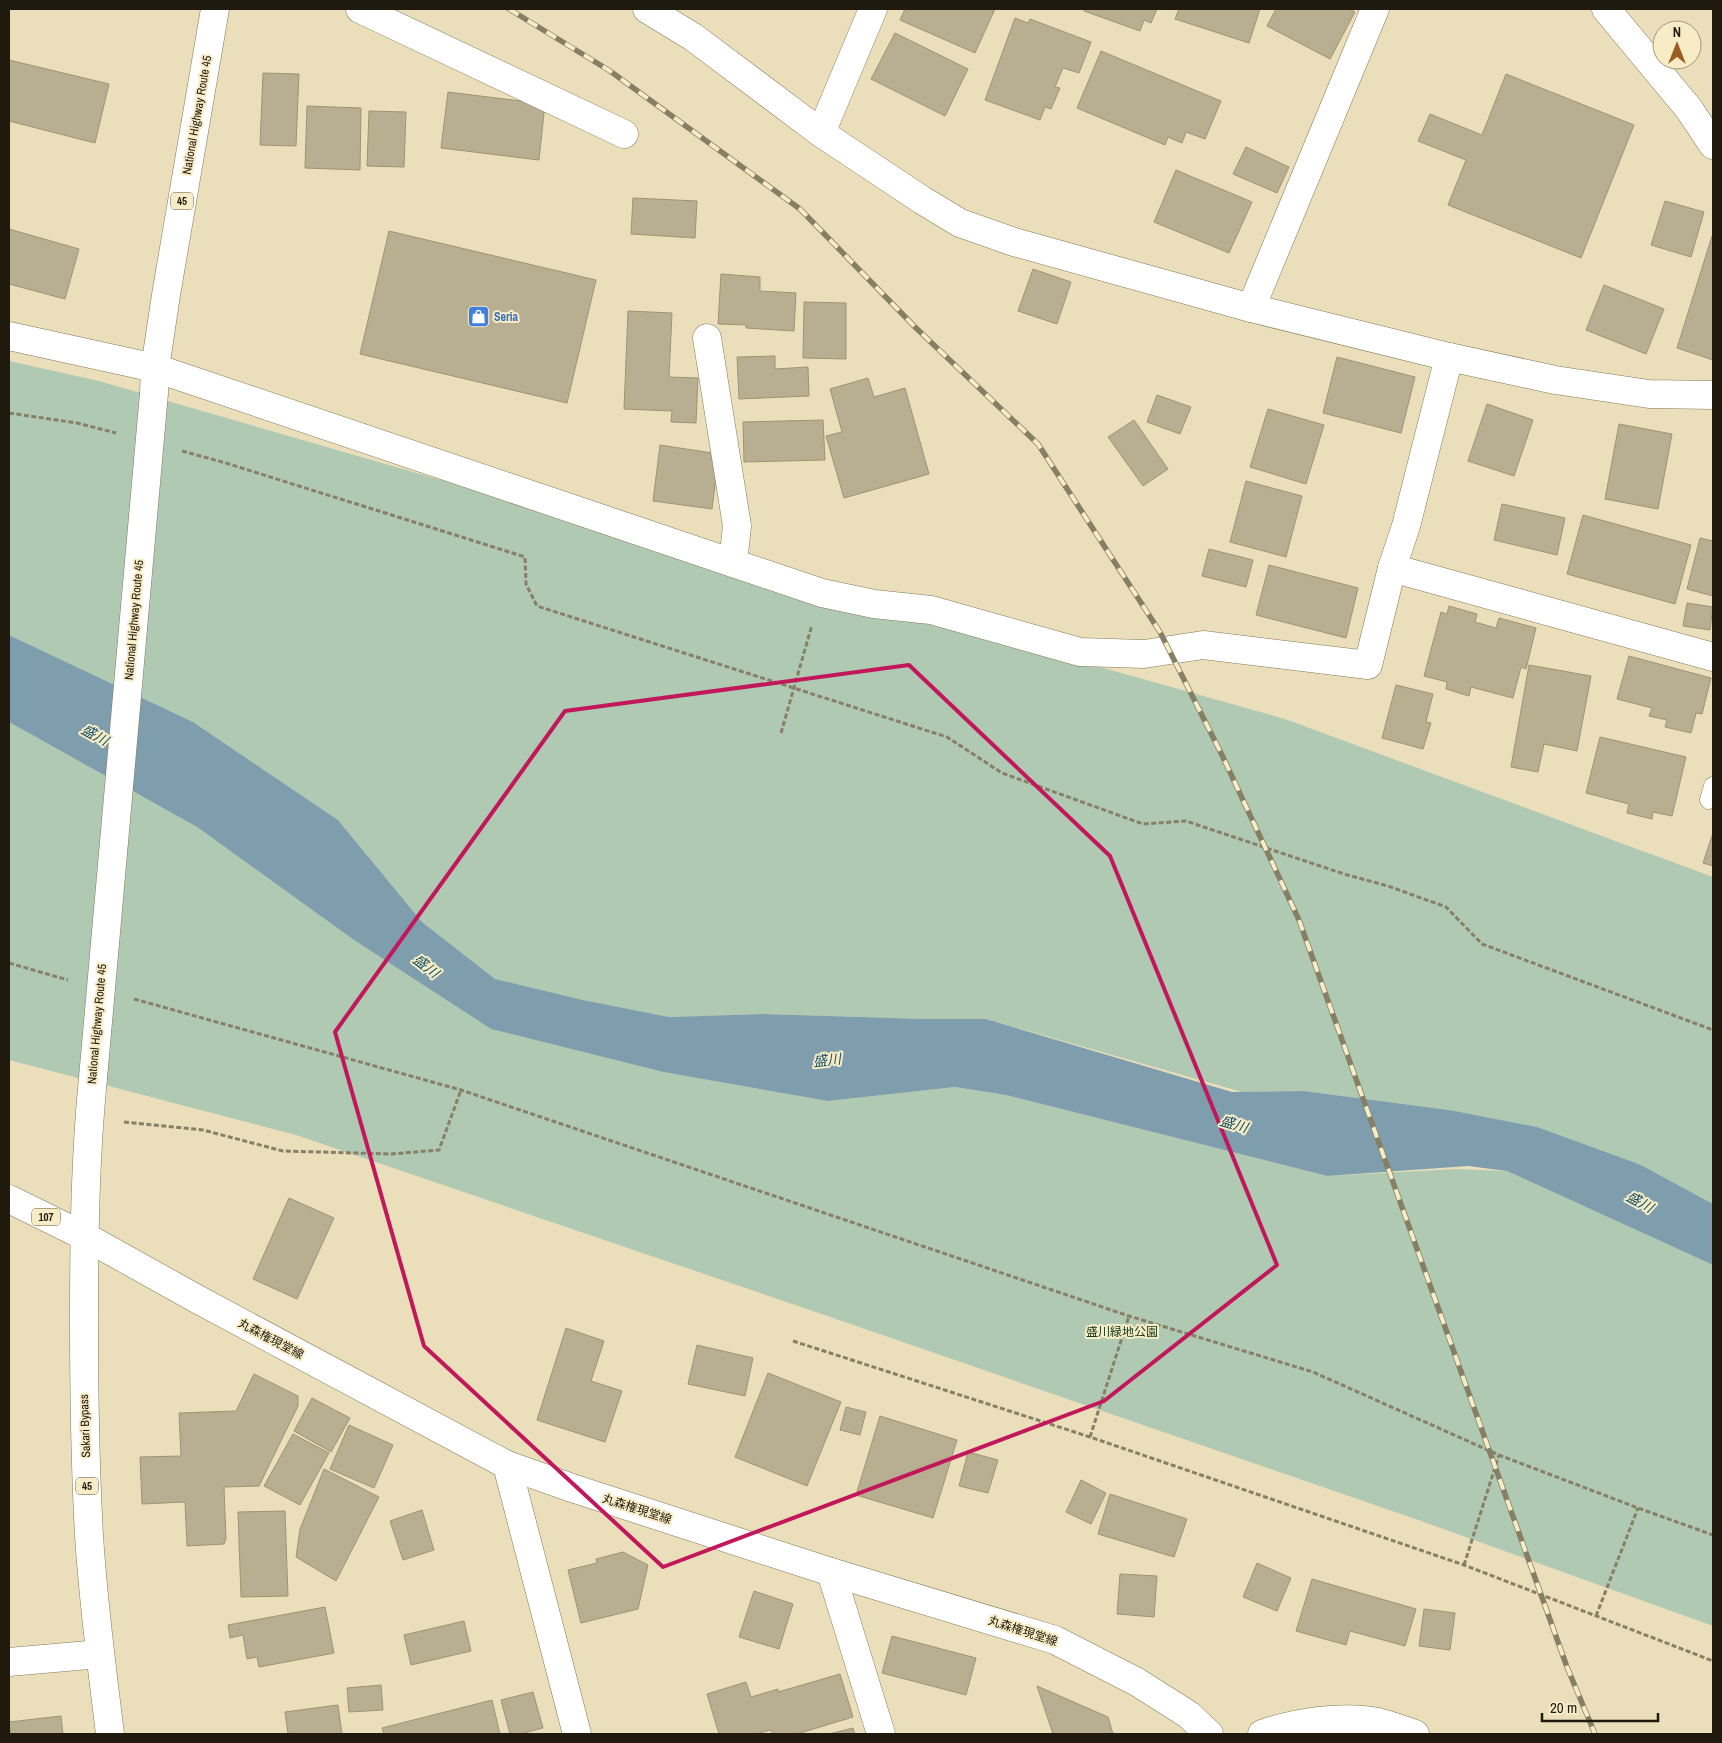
<svg xmlns="http://www.w3.org/2000/svg" width="1722" height="1743" font-family="'Archivo Narrow','Noto Sans JP',sans-serif">
<style>
.green{fill:#b0c9b3}
.water{fill:#7e9ead}
.building{fill:#b8ae91;stroke:#9f9471}
.lines{fill:none;stroke-linecap:round;stroke-linejoin:round}
.service-casing{stroke:#847958;stroke-width:19}
.minor-casing{stroke:#847958;stroke-width:29}
.tertiary-casing{stroke:#847958;stroke-width:29}
.secondary-casing{stroke:#847958;stroke-width:29}
.trunk-casing{stroke:#847958;stroke-width:29}
.path{stroke:#877f66;stroke-width:3;stroke-dasharray:5 2.5;stroke-linecap:butt}
.service{stroke:#fff;stroke-width:18}
.minor{stroke:#fff;stroke-width:28}
.tertiary{stroke:#fff;stroke-width:28}
.secondary{stroke:#fff;stroke-width:28}
.trunk{stroke:#fff;stroke-width:28}
.rail-casing{stroke:#877f65;stroke-width:5.5}
.rail{stroke:#f8ecc7;stroke-width:4;stroke-dasharray:11;stroke-linecap:butt}
.trunk-bridge-casing{stroke:#847958;stroke-width:29;stroke-linecap:butt}
.trunk-bridge{stroke:#fff;stroke-width:28}
.marked{fill:none;stroke:#c2185b;stroke-width:4;stroke-linejoin:round}
.labels{text-anchor:middle;stroke-width:4;stroke-linejoin:round;paint-order:stroke}
.shield{fill:#f8ecc7;stroke:#605945;stroke-width:1}
.shield-label{font-size:11px;font-weight:bold;fill:#1f1a0d}
.street-label{font-size:12px;fill:#1f1a0d;stroke:#f8ecc7}
.shop-label{font-size:12px;font-weight:bold;fill:#366cbe;stroke:#f8ecc7;text-anchor:start}
.park-label{font-size:12px;fill:#103819;stroke:#f8ecc7}
.water-label{font-size:14px;font-style:italic;fill:#0f4f66;stroke:#f8ecc7}
</style>
<rect width="100%" height="100%" fill="#eadfba"/>
<g class="green">
<polygon points="9,361 99,381 686,551 1285,719 1713,877 1713,1204 1641,1165 1449,1110 1304,1091 1242,1092 986,1019 926,1019 763,1014 669,1017 583,1000 495,979 422,922 338,820 193,722 9,635"/>
<polygon points="9,722 197,827 354,940 491,1029 663,1072 828,1101 955,1087 1006,1095 1327,1176 1456,1169 1507,1171 1713,1265 1713,1626 1424,1522 807,1309 296,1135 9,1060"/>
</g>
<polygon class="water" points="9,635 193,722 338,820 422,922 495,979 583,1000 669,1017 763,1014 926,1019 986,1019 1232,1092 1304,1091 1449,1110 1537,1127 1641,1165 1713,1204 1713,1265 1507,1171 1468,1166 1327,1176 1006,1095 955,1087 828,1101 663,1072 491,1029 354,940 197,827 9,722"/>
<g class="building">
<polygon points="905,9 995,9 975,53 900,20"/>
<polygon points="1085,9 1157,9 1151,23 1144,20 1140,31 1084,11"/>
<polygon points="1179,9 1260,9 1249,43 1175,19"/>
<polygon points="1276,9 1349,9 1355,12 1330,59 1267,26"/>
<polygon points="1015,18 1028,23 1030,19 1091,42 1079,73 1063,68 1055,87 1060,88 1051,109 1045,107 1040,120 985,100"/>
<polygon points="895,33 968,69 945,116 871,79"/>
<polygon points="1101,51 1221,101 1205,139 1186,132 1182,143 1168,137 1165,145 1077,108"/>
<polygon points="9,60 109,84 95,143 9,121"/>
<polygon points="263,73 299,74 296,146 260,145"/>
<polygon points="1506,74 1634,125 1581,258 1448,205 1466,160 1418,141 1430,114 1482,135"/>
<polygon points="448,92 545,104 539,160 441,148"/>
<polygon points="307,106 361,108 360,170 305,168"/>
<polygon points="369,111 406,112 404,167 367,166"/>
<polygon points="1246,147 1289,167 1277,193 1233,174"/>
<polygon points="1176,170 1252,202 1229,253 1154,222"/>
<polygon points="633,198 697,201 695,238 631,234"/>
<polygon points="1665,201 1704,212 1691,257 1651,245"/>
<polygon points="9,229 79,249 65,299 9,284"/>
<polygon points="389,231 596,280 567,403 360,354"/>
<polygon points="1712,236 1713,237 1713,360 1677,348"/>
<polygon points="1033,269 1071,282 1057,324 1018,311"/>
<polygon points="721,274 760,277 760,291 796,293 794,331 746,328 746,325 718,324"/>
<polygon points="1604,285 1664,309 1646,354 1586,330"/>
<polygon points="804,302 846,303 846,359 803,358"/>
<polygon points="628,311 672,313 669,377 698,378 696,423 671,422 672,411 624,409"/>
<polygon points="775,356 775,369 808,367 809,396 739,399 737,357"/>
<polygon points="1337,357 1415,377 1401,433 1323,413"/>
<polygon points="868,378 874,397 905,388 929,474 844,498 826,436 842,432 830,389"/>
<polygon points="1157,395 1191,407 1180,434 1147,422"/>
<polygon points="1487,404 1533,420 1514,476 1468,461"/>
<polygon points="1268,409 1324,425 1306,484 1250,467"/>
<polygon points="823,420 825,460 744,462 743,422"/>
<polygon points="1134,420 1168,469 1143,486 1108,437"/>
<polygon points="1619,424 1672,434 1658,509 1605,499"/>
<polygon points="660,445 719,454 712,509 653,501"/>
<polygon points="1246,481 1302,496 1286,557 1230,542"/>
<polygon points="1502,504 1565,518 1557,555 1494,540"/>
<polygon points="1583,515 1691,545 1675,604 1567,574"/>
<polygon points="1700,538 1713,541 1713,596 1687,589"/>
<polygon points="1209,549 1253,560 1246,587 1202,576"/>
<polygon points="1269,565 1358,588 1346,638 1256,615"/>
<polygon points="1687,603 1713,607 1710,630 1683,626"/>
<polygon points="1449,606 1477,614 1475,622 1496,628 1499,618 1536,628 1526,669 1521,667 1513,698 1471,687 1469,696 1446,689 1447,682 1424,676 1441,612 1447,614"/>
<polygon points="1629,656 1711,678 1702,714 1696,713 1691,733 1665,727 1667,720 1649,716 1652,708 1617,699"/>
<polygon points="1529,665 1591,676 1577,751 1544,744 1538,772 1511,767"/>
<polygon points="1396,685 1433,694 1426,722 1431,723 1423,749 1382,738"/>
<polygon points="1600,737 1686,757 1672,816 1653,812 1652,819 1627,813 1629,804 1586,793"/>
<polygon points="1713,833 1713,866 1703,863"/>
<polygon points="289,1198 334,1218 297,1299 253,1279"/>
<polygon points="566,1328 604,1341 591,1381 622,1391 605,1442 537,1420"/>
<polygon points="697,1345 753,1358 745,1396 688,1384"/>
<polygon points="768,1373 841,1402 807,1486 735,1457"/>
<polygon points="254,1374 298,1396 298,1406 259,1486 224,1487 226,1539 224,1544 187,1546 185,1502 142,1504 140,1457 181,1456 179,1413 236,1411"/>
<polygon points="312,1398 350,1418 331,1452 294,1431"/>
<polygon points="846,1407 866,1412 860,1435 840,1430"/>
<polygon points="880,1416 957,1440 933,1518 856,1495"/>
<polygon points="349,1425 393,1445 374,1488 330,1469"/>
<polygon points="293,1434 329,1453 300,1505 264,1486"/>
<polygon points="968,1452 998,1460 988,1493 959,1486"/>
<polygon points="324,1469 379,1497 336,1581 296,1557 300,1529"/>
<polygon points="1081,1480 1106,1493 1091,1524 1066,1512"/>
<polygon points="1110,1494 1187,1519 1174,1557 1098,1534"/>
<polygon points="422,1510 434,1550 403,1560 390,1521"/>
<polygon points="285,1511 288,1596 241,1597 238,1512"/>
<polygon points="623,1552 648,1565 638,1609 581,1623 568,1570 597,1563 596,1559"/>
<polygon points="1257,1563 1291,1578 1277,1611 1243,1597"/>
<polygon points="1120,1574 1157,1576 1154,1617 1117,1614"/>
<polygon points="1312,1579 1416,1609 1405,1646 1350,1631 1346,1645 1296,1631"/>
<polygon points="754,1591 793,1604 779,1649 739,1637"/>
<polygon points="325,1607 334,1653 259,1667 257,1657 247,1659 243,1635 230,1638 228,1625"/>
<polygon points="1424,1609 1455,1613 1450,1650 1419,1646"/>
<polygon points="464,1621 471,1651 411,1665 404,1635"/>
<polygon points="892,1636 976,1658 966,1695 882,1673"/>
<polygon points="840,1674 853,1717 797,1734 773,1734 771,1730 756,1734 719,1734 707,1694 746,1682 751,1697 778,1689 778,1692"/>
<polygon points="381,1685 383,1710 349,1712 347,1688"/>
<polygon points="1037,1686 1108,1717 1113,1734 1053,1734"/>
<polygon points="533,1692 543,1728 520,1734 510,1734 501,1700"/>
<polygon points="492,1700 500,1734 384,1734 382,1728"/>
<polygon points="338,1705 342,1734 288,1734 285,1712"/>
<polygon points="61,1716 63,1734 11,1734 9,1722"/>
<polygon points="853,1728 855,1734 829,1734"/>
</g>
<g class="lines">
<defs>
<polyline id="service" points="1709,800 1713,786"/>
<g id="minor">
<polyline points="360,9 624,134"/>
<polyline points="647,9 693,37 821,133 922,200 960,223 1014,242 1251,308 1449,357 1555,380 1649,394 1713,395"/>
<polyline points="1606,9 1689,109 1713,145"/>
<polyline points="821,133 873,9"/>
<polyline points="1251,308 1375,9"/>
<polyline points="9,336 155,368 822,593 874,604 931,610 1080,652 1144,654 1203,645 1368,665 1392,568 1406,526 1449,357"/>
<polyline points="707,338 737,526 733,563"/>
<polyline points="1392,568 1713,657"/>
<polyline points="507,1465 577,1734"/>
<polyline points="831,1572 881,1734"/>
<polyline points="9,1662 100,1654"/>
</g>
<path id="tertiary" d="M1262,1734c34,-12 80,-19 116,-12 12,3 25,8 37,12"/>
<polyline id="secondary" points="84,1236 197,1299 507,1465 572,1488 831,1572 1055,1640 1137,1682 1189,1715 1209,1734"/>
<g id="trunk">
<polyline points="154,393 155,368 166,295 215,9"/>
<path d="M93,1078c-8,80 -9,161 -9,242 0,72 1,143 5,215 4,67 13,133 21,199"/>
<polyline points="9,1199 84,1236"/>
</g>
</defs>
<use href="#service" class="service-casing"/>
<use href="#minor" class="minor-casing"/>
<use href="#tertiary" class="tertiary-casing"/>
<use href="#secondary" class="secondary-casing"/>
<use href="#trunk" class="trunk-casing"/>
<g class="path">
<polyline points="9,413 77,423 116,433"/>
<polyline points="182,451 226,463 525,557 526,584 537,606 947,737 1002,773 1143,824 1186,821 1344,874 1388,886 1446,907 1482,944 1713,1030"/>
<polyline points="781,733 812,625"/>
<polyline points="9,963 68,980"/>
<polyline points="134,999 461,1090 1129,1316 1313,1372 1499,1455 1638,1508 1713,1535"/>
<polyline points="124,1122 203,1130 283,1151 391,1154 439,1150 461,1090"/>
<polyline points="793,1341 1090,1437 1464,1565 1713,1661"/>
<polyline points="1090,1437 1129,1316"/>
<polyline points="1464,1565 1499,1455"/>
<polyline points="1596,1616 1638,1508"/>
</g>
<use href="#service" class="service"/>
<use href="#minor" class="minor"/>
<use href="#tertiary" class="tertiary"/>
<use href="#secondary" class="secondary"/>
<use href="#trunk" class="trunk"/>
<defs>
<polyline id="rail" points="509,9 610,71 800,209 915,327 1038,444 1160,632 1222,755 1299,920 1567,1667 1595,1734"/>
</defs>
<use href="#rail" class="rail-casing"/>
<use href="#rail" class="rail"/>
<defs>
<polyline id="trunk-bridge" points="93,1078 154,393"/>
</defs>
<use href="#trunk-bridge" class="trunk-bridge-casing"/>
<use href="#trunk-bridge" class="trunk-bridge"/>
</g>
<path class="marked" d="M909,665l201,191 167,409 -173,136 -441,166 -239,-221 -89,-314 230,-321z"/>
<defs>
<symbol id="shop-square" viewBox="-11 -11 22 22"><rect x="-9" y="-9" width="18" height="18" rx="4" fill="#3f7fe0" stroke="#f8ecc7"/><path d="M-5-2.5h2.3a2.7 3.5 0 0 1 5.4 0H5L5.5 6h-11ZM-1.5-2.5h3a1.5 2.3 0 0 0-3 0Z" fill="#fff"/></symbol>
</defs>
<g fill-rule="evenodd">
<use href="#shop-square" x="466" y="304" width="25" height="25"/>
</g>
<g class="labels">
<g class="shield">
<rect x="171" y="192.5" width="22" height="17" rx="4"/>
<rect x="32" y="1208.5" width="28" height="17" rx="4"/>
<rect x="76" y="1477.5" width="22" height="17" rx="4"/>
</g>
<g class="shield-label">
<text x="182" y="205">45</text>
<text x="46" y="1221">107</text>
<text x="87" y="1490">45</text>
</g>
<g class="street-label">
<text transform="translate(197 115) rotate(-80)" y="4">National Highway Route 45</text>
<text transform="translate(134 620) rotate(-85)" y="4">National Highway Route 45</text>
<text transform="translate(97 1024) rotate(-85)" y="4">National Highway Route 45</text>
<text transform="translate(271 1339) rotate(28)" y="4">丸森権現堂線</text>
<text transform="translate(85 1426) rotate(-92)" y="4">Sakari Bypass</text>
<text transform="translate(637 1509) rotate(18)" y="4">丸森権現堂線</text>
<text transform="translate(1023 1631) rotate(18)" y="4">丸森権現堂線</text>
</g>
<g class="shop-label">
<text x="494" y="321">Seria</text>
</g>
<g class="park-label">
<text x="1122" y="1336">盛川緑地公園</text>
</g>
<g class="water-label">
<text transform="translate(95 735) rotate(29)" y="5">盛川</text>
<text transform="translate(426 966) rotate(38)" y="5">盛川</text>
<text transform="translate(827 1060) rotate(-6)" y="5">盛川</text>
<text transform="translate(1234 1124) rotate(17)" y="5">盛川</text>
<text transform="translate(1640 1202) rotate(29)" y="5">盛川</text>
</g>
</g>
<rect width="1722" height="1743" fill="none" stroke="#1f1a0d" stroke-width="20"/>
<g transform="translate(1677 45)"><circle r="24" fill="#f8ecc7" stroke="#a1987d"/>
<path d="M0-4L9 19L0 12L-9 19Z" fill="#9b5e22"/>
<text y="-8" font-size="14" font-weight="bold" text-anchor="middle" fill="#1f1a0d">N</text>
</g>
<path d="M1542 1713v8h116v-8" fill="none" stroke="#1f1a0d" stroke-width="2.5"/>
<text x="1550" y="1713" font-size="15" fill="#1f1a0d" stroke="#f8ecc7" stroke-width="4" paint-order="stroke">20 m</text>
</svg>
